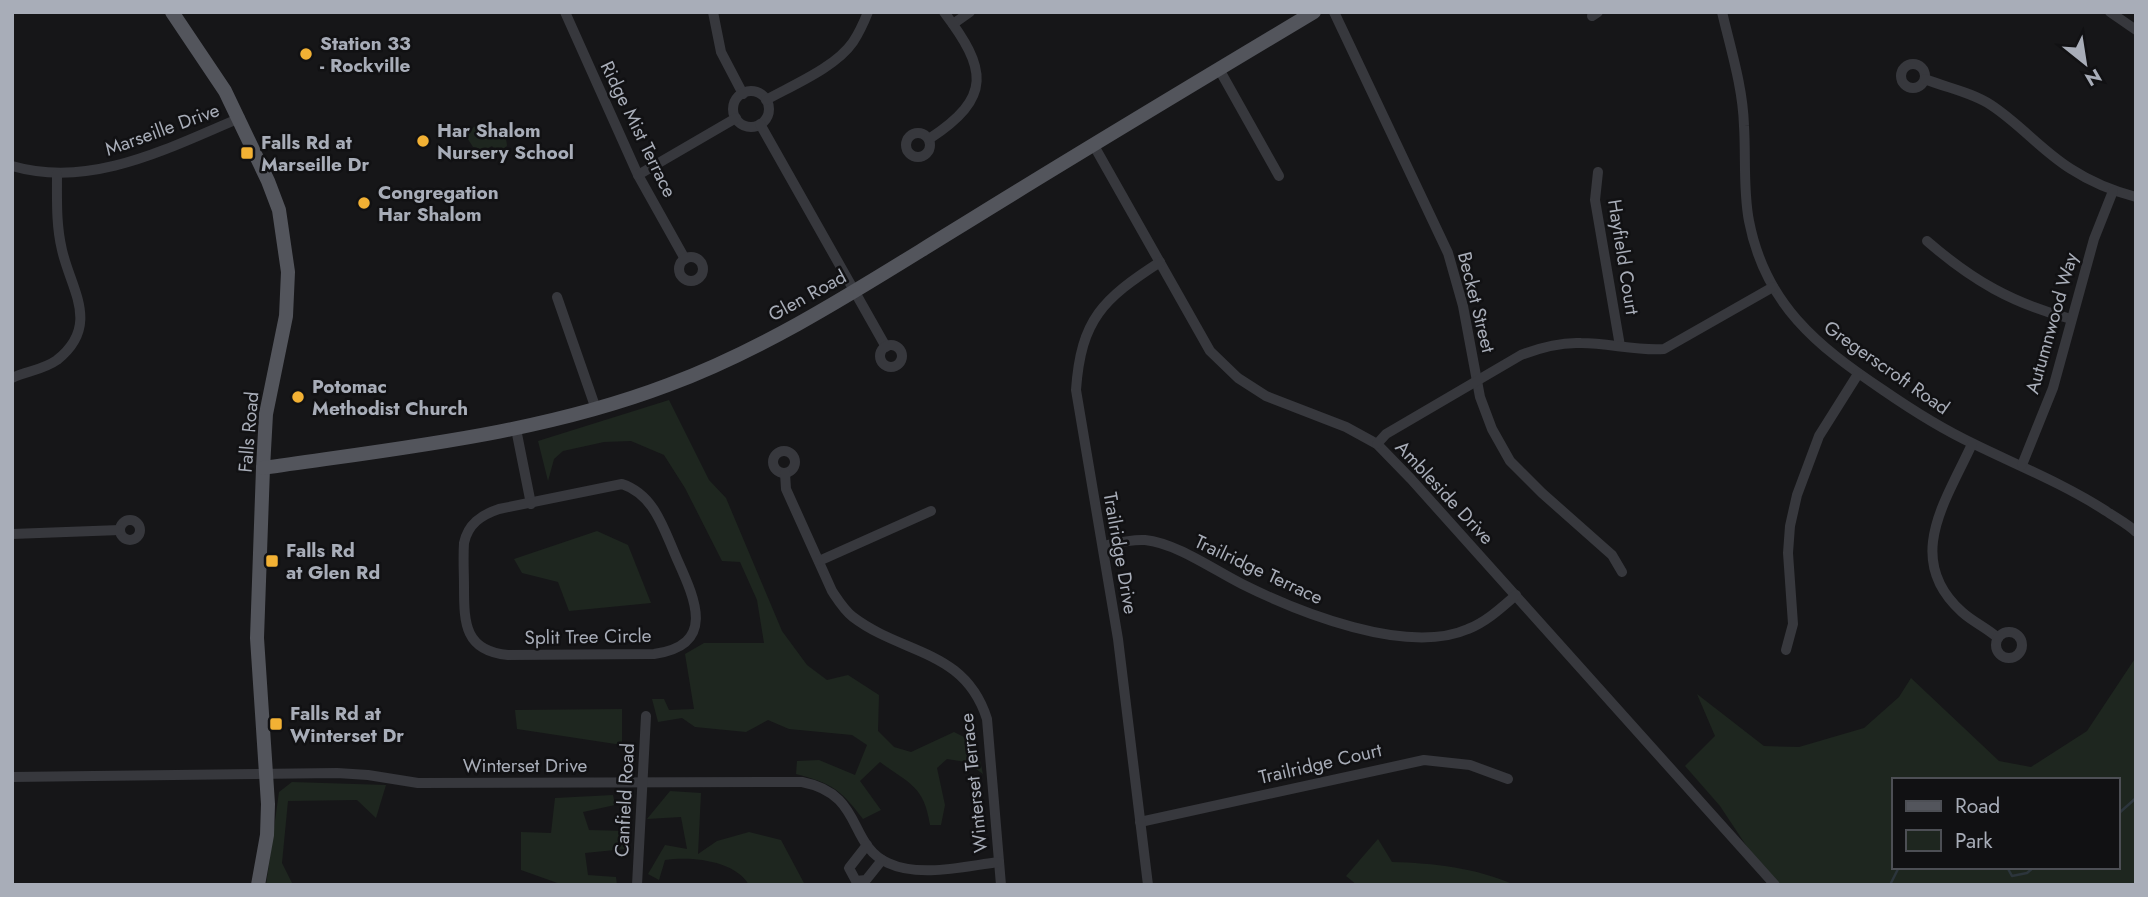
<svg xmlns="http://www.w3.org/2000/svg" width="2148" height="897" font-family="Jost,sans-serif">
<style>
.green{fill:#1e261f;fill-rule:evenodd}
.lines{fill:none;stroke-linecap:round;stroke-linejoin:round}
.stream{stroke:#2c353c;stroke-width:2.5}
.minor{stroke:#37383d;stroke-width:10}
.major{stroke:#53555c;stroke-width:14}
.poi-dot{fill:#f2b134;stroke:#111113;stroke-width:2.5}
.labels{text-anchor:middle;stroke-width:5;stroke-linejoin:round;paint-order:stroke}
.poi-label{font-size:19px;font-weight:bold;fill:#a8adb8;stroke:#111113;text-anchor:start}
.street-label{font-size:19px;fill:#a8adb8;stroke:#111113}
</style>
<rect width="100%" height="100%" fill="#161618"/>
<g class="green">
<path d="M477,125c15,-2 30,4 30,21l-10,7 -5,-7 -8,4 -11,-3 -7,-11 2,-5z"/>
<path d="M669,400l40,80 17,18 56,133 25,34 20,15 21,-5 31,20 -1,36 16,16 17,5 43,-20 22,11 7,31 -17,-12 -19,-3 -10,9 8,37 -4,20h-11c-6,-39 -20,-41 -50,-63l-20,19 21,29 -18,9c-23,-30 -30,-35 -67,-45l1,-13 22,-1 36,15 12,-30 -15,-10 -63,-6 -21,-9 -22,12 -51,-5 -13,-9 -24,4 -6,-23h12l5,11 25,-1 -9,-55 19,-11h60l-7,-43 -17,-38 -18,-1 -37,-73 -21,-33 -33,-14 -27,1 -41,9 -9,8 -6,22 -10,-40z"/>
<polygon points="597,531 628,545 651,603 569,611 558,582 522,573 514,559"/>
<path d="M2136,657v228h-361l-6,-5 -49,-74 -35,-40 30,-30 -18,-42 67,52 35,1 65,-19 35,-31 12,-19 88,83 32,6 56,-36zM1894,780h224v87h-224z"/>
<polygon points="622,709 622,745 517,729 515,710"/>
<polygon points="292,782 386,785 376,818 357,800 288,801 282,863 293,885 266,885 279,792"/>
<path d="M670,791l31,2 -3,61 19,-13 32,-9 32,8 24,45h-56c-14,-25 -59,-29 -84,-25l-6,20 -11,-6 17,-29 22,4 -6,-32 -34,2z"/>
<polygon points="613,795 615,805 583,812 589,830 626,831 625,849 585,853 588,875 616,877 617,885 563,885 521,870 521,832 551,833 555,798"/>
<path d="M1378,839l14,23c41,1 85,6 123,23h-158l-11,-9z"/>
</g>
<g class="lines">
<g class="stream">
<polyline points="2118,814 2136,798"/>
<polyline points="2007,867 2012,876 2027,873 2034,867"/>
<polyline points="1890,885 1899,867"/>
</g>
<g class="minor">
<polyline points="565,12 638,175 685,259"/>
<polyline points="713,12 721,52 743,94"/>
<polyline points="1334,12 1448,253 1463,306 1480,397 1492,429 1510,461 1542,493 1612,555 1622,572"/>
<path d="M1722,12c9,38 21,76 22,114 2,32 -1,64 5,95 16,83 68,125 134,169 29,20 59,39 91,54 45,22 90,40 132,67 10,7 22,13 30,21"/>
<polyline points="2110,12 2136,30"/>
<polyline points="1592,16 1598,12"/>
<polyline points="953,24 970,12"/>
<circle cx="1913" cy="76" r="12"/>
<polyline points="1219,69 1279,176"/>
<path d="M1925,79c22,9 46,13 66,26 29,19 51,46 80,64 20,13 42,22 65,28"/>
<circle cx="751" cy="109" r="18"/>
<path d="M766,100c27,-15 70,-33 87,-58 6,-9 11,-20 15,-30"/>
<polyline points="760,124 886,347"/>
<circle cx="918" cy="145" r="12"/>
<path d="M929,139c64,-42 58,-70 15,-127"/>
<polyline points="1093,144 1210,351 1238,378 1266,396 1346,427 1377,444 1411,479 1775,885"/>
<path d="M12,166c80,23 156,-18 228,-48"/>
<polyline points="1598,172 1595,200 1620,346"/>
<polyline points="638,175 736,118"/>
<path d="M1927,241c46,40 85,62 144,78"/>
<circle cx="691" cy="269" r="12"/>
<polyline points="557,297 596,409"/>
<circle cx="891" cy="356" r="11"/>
<path d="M12,378c15,-7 31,-8 45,-18 44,-35 14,-70 5,-110 -6,-25 -5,-50 -5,-76"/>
<polyline points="516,429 531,504"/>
<path d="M1377,444l9,-10 135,-79c18,-7 40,-13 60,-12 28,0 55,8 83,6l109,-62"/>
<path d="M1972,444c-26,57 -69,115 -10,168 11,10 25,16 36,26"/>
<circle cx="784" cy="462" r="11"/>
<polyline points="2022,465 2053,388 2094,239 2113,191"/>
<path d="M785,473l1,16 46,102c6,9 12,19 21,26 50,38 112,32 134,102l14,166"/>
<path d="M622,484c33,11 42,46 55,75 18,40 40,86 -23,95l-146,1c-43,-4 -44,-31 -44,-68 0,-14 -1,-29 0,-44 4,-19 17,-28 35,-34z"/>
<circle cx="130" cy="530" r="10"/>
<polyline points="12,534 120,530"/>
<path d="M1103,546c14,-3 27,-7 42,-6 31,3 69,30 97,44 56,28 165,72 226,45 18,-7 33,-21 48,-34"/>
<polyline points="819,561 931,511"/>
<circle cx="2009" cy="645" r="13"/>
<polyline points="1786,650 1793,624 1788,553 1790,526 1797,495 1819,436 1858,374"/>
<path d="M12,777l325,-4 31,2 50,8 384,-1c62,12 45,62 86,81 32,15 77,3 111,-1"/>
<polyline points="1140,822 1424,760 1470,765 1508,779"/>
<polyline points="867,845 849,868 856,881 866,880 882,860"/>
<polyline points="637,885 646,716"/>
<path d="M1148,885l-30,-246 -42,-249c5,-71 27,-91 84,-128"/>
</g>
<g class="major">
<polyline points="172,12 225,91 268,181 279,210 288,272 286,316 266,414 263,468 257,638 268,804 267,835 258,885"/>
<path d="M263,468c136,-20 276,-34 405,-83 105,-39 201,-103 296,-161 116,-72 233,-142 350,-212"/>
</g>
</g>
<g class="poi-dot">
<circle cx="306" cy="54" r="7"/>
<circle cx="423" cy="141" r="7"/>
<rect x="240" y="146" width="14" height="14" rx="3.5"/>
<circle cx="364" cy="203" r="7"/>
<circle cx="298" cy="397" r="7"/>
<rect x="265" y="554" width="14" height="14" rx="3.5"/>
<rect x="269" y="717" width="14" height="14" rx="3.5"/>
</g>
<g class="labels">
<g class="poi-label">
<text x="320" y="50">Station 33<tspan x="320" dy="22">- Rockville</tspan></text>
<text x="437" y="137">Har Shalom<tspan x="437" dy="22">Nursery School</tspan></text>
<text x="261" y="149">Falls Rd at<tspan x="261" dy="22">Marseille Dr</tspan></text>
<text x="378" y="199">Congregation<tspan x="378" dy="22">Har Shalom</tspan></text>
<text x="312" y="393">Potomac<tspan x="312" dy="22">Methodist Church</tspan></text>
<text x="286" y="557">Falls Rd<tspan x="286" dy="22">at Glen Rd</tspan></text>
<text x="290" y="720">Falls Rd at<tspan x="290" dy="22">Winterset Dr</tspan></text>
</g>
<g class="street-label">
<text transform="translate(162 129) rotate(-20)" y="7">Marseille Drive</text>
<text transform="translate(639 129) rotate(64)" y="7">Ridge Mist Terrace</text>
<text transform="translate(1624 257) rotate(81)" y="7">Hayfield Court</text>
<text transform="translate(807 295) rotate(-29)" y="7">Glen Road</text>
<text transform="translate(1477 302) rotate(76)" y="7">Becket Street</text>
<text transform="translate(2051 323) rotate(-74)" y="7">Autumnwood Way</text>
<text transform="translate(1887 367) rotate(35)" y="7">Gregerscroft Road</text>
<text transform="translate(248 432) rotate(-85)" y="7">Falls Road</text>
<text transform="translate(1445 492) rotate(47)" y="7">Ambleside Drive</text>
<text transform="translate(1121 553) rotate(80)" y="7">Trailridge Drive</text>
<text transform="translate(1259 569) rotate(25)" y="7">Trailridge Terrace</text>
<text transform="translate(588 636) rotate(-1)" y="7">Split Tree Circle</text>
<text transform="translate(1320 763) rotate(-13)" y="7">Trailridge Court</text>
<text x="525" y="772">Winterset Drive</text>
<text transform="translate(973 783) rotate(-96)" y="7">Winterset Terrace</text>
<text transform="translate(624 800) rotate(-87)" y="7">Canfield Road</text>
</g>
</g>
<rect width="2148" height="897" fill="none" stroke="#a8adb8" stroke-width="28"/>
<rect x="1892" y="778" width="228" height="91" fill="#111113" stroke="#4d4f55" stroke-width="2"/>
<rect x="1906" y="801" width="35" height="10" fill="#53555c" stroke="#4d4f55" stroke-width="2"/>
<text x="1955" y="813" font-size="21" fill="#a8adb8">Road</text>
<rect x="1906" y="830" width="35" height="21" fill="#1e261f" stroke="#4d4f55" stroke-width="2"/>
<text x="1955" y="848" font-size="21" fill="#a8adb8">Park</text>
<g transform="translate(2085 63) rotate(150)" stroke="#111113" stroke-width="5" paint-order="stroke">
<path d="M0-5L12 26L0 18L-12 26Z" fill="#a8adb8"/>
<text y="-10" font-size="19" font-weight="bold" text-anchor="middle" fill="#a8adb8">N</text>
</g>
</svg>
